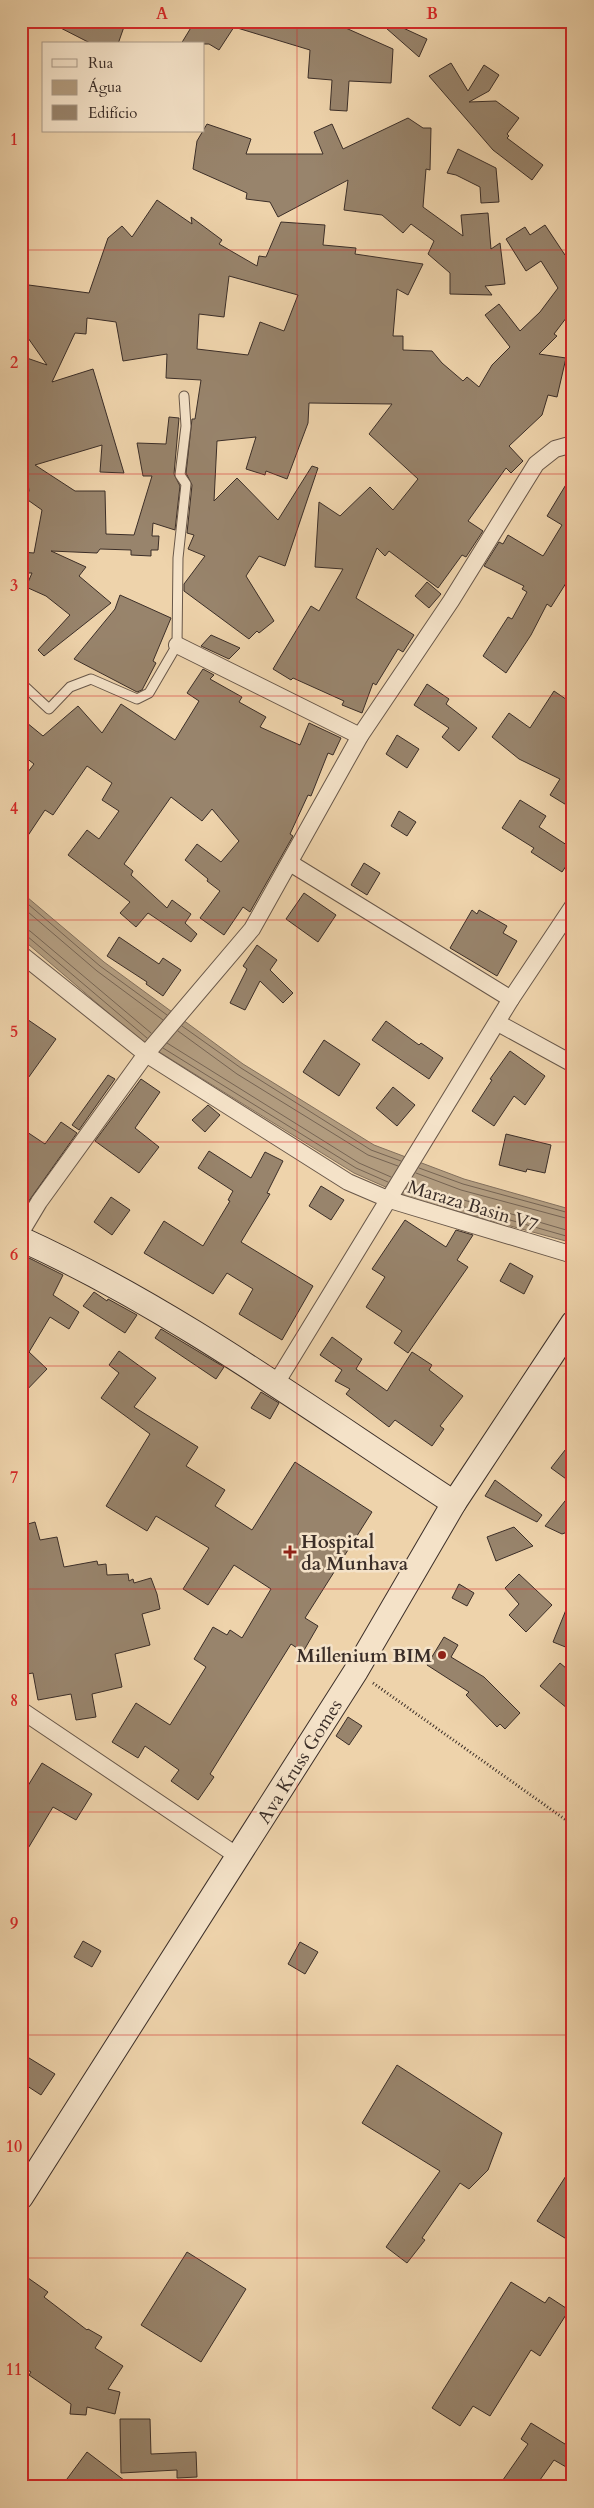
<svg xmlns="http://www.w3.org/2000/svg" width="594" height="2508" font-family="Cardo,serif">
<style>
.water{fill:#b19b7e;stroke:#826f5c}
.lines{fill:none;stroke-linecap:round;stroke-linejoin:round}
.shore{stroke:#766453;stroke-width:1}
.building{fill:#98846c;stroke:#3b2e28;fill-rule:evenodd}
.lane-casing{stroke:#685749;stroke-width:11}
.street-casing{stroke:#685749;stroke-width:18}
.secondary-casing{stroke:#3b2e28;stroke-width:26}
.path{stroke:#3b2e28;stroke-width:3;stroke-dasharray:1 2.5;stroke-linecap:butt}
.lane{stroke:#f4e2c8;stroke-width:9}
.street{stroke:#f4e2c8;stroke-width:16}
.secondary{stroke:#f4e2c8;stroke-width:24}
.grid{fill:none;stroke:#d62828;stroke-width:1;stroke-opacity:0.55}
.poi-dot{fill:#8f2418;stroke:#f4e2c8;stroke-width:2}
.labels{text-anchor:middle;stroke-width:5;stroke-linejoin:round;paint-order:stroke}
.street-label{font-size:19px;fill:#3b2e28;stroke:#f4e2c8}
.poi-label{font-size:19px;font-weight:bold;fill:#3b2e28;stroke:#f4e2c8;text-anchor:start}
.neatline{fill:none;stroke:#d62828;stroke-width:2}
.grid-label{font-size:16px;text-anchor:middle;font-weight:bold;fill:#d62828}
</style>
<rect width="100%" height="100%" fill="#eed3ab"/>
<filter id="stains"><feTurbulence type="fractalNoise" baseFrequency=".004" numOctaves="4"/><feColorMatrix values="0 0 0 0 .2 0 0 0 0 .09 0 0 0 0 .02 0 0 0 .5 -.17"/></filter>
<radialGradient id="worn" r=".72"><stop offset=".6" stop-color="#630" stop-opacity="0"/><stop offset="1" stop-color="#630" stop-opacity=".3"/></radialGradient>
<polygon class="water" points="21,892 104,962 243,1064 374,1145 464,1179 573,1210 573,1243 415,1200 354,1173 140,1040 21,938"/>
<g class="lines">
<g class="shore">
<polyline points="21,898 100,966 167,1015"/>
<polyline points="21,906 97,971 163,1020"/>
<polyline points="21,928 30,931 151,1033"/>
<polyline points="21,935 27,936 147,1038"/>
<polyline points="182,1026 241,1068 371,1150 401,1161"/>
<polyline points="178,1031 237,1074 368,1155 398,1166"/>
<polyline points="167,1043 359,1163 391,1177"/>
<polyline points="163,1048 356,1168 388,1182"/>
<polyline points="419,1168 463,1184 573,1214"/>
<polyline points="416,1173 461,1190 573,1220"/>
<polyline points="409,1184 573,1232"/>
<polyline points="405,1190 573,1238"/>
</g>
</g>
<g class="building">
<polygon points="47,21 126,21 118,44 92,44"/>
<polygon points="195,21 274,21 294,27 296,21 330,21 393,49 391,83 349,81 347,111 330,110 332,80 308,78 310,50 234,27 219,50 209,44 181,44"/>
<polygon points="378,21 388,21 427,39 419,57"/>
<polygon points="451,63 468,91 484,65 499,75 489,91 469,102 496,101 519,118 507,134 509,136 507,138 543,165 532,180 493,150 429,76"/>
<polygon points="408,118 423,128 431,128 430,170 426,169 423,207 463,236 461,215 488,213 491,249 500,243 505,284 485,286 492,295 450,294 450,273 428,254 434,241 411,224 403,233 382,215 344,210 348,180 278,217 270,202 246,199 247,193 193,169 197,141 207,124 251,139 246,154 323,154 314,132 332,124 343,149"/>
<polygon points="458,149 496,168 499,202 481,203 480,187 456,175 447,173"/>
<path d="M157,200l35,24 -1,-7 31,23 -3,4 38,22 2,-10 7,1 15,-35 44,3 -2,20 33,3 -1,6 68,10 -15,31 -11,-6 -4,47h10v14l29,1 10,12 21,18 4,-4 12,10 13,-22 18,-18 -25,-32 14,-11 21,27 20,-19 18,-24 -17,-27 -15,10 -20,-32 19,-12 5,8 15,-10 20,30 8,-6v60l-19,25 3,2 -18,18 27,4 -9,39 -9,-2 -6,20 -33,31 14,15 -12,12 -5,-5 -38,53 15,10 -17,26 -4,-2 -24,33 -49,-37 -4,5 -8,-8 -21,50 58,37 -11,17 -5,-3 -22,36 -3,-2 -11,30 -20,-8 2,-4 -51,-23 -2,2 -18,-11 38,-63 8,5 24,-42 -28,-2 4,-65 21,14 30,-29 23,23 25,-31 -49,-45 23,-30 -83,-1 -1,20 -21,56 -21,-8 -1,4 -19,-6 10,-32 -39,4 -3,60 23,-23 41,42 34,-54 6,2 -33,98 -26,-10 -13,20 28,45 -15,12 -2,-2 -8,8 -65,-48v-7l21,-28 -17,-7 6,-14 -7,-2 5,-48 -6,-12 6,-54h3l6,-39 -35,-2 1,-24 -44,7 -7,-39 -29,-4 -1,16 -11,-1 -23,49 41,-13 31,104 -24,-1 2,-27 -67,20 40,26h30l1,43 28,1 18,-59h-9l-6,-33 29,1 3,-27 10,1 -5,56 6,12 -5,44 -22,-7 -1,13h7l-1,14h-7v6l-20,-1v-5l-31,-1 -3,4 -46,-2 35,16 -7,9 32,27 -67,53 -6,-6 32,-35 -24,-19 -20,-9 6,-14h-11v-21l13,1 8,-43 -17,-12 4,-7 -3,-23 -5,2v-114l26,9 -26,-37v-44l68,9 19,-55 14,-12 10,11zM229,276l69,19 -14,36 -24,-9 -12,33 -51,-6 2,-35 25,3z"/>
<polygon points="573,473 573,572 551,607 547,604 531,635 506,673 483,656 508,617 512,619 527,592 522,589 524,586 484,566 499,542 503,544 508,535 543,556 545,553 562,525 547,516"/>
<polygon points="427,582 441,594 429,608 415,596"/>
<polygon points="120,595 171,618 153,661 156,663 142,690 137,692 74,659 115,609"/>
<polygon points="211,635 240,648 229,659 201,646"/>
<polygon points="203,669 214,675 210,679 242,697 239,702 266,717 260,727 300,745 309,723 341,738 333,755 328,753 311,796 308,795 290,834 293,836 250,912 243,907 224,935 200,918 220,891 207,881 208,879 185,860 197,844 221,862 239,841 212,809 202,821 171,797 124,864 133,871 131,875 167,908 172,900 191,914 185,923 197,934 191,942 148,913 136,927 120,913 130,902 68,855 87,830 99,839 119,811 102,800 112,783 87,766 53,815 45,810 21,846 21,781 34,764 21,754 21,718 43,736 78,706 102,733 121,704 175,740 199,701 187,693"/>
<polygon points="427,684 449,699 446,704 477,728 459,751 442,737 449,728 414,705"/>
<polygon points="554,691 573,704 573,809 550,795 560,779 519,759 492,737 509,713 530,728"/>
<polygon points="397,735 419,749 407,768 386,754"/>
<polygon points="520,800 546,816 539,827 573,849 573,856 562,872 531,852 534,848 502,828"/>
<polygon points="399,811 416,822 407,836 391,826"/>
<polygon points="364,863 380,873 367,895 351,885"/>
<polygon points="304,893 336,915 318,942 286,919"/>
<polygon points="472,910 477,914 479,910 507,926 503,933 517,941 497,976 450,948"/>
<polygon points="119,937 159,964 163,958 181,970 163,996 146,984 147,982 107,956"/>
<polygon points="257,945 277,960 270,970 293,993 283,1003 260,981 245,1010 230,1003 247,969 243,966"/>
<polygon points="21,1015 56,1039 21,1088"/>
<polygon points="386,1021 419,1045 421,1043 443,1058 429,1079 372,1040"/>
<polygon points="324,1040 360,1064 339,1096 303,1072"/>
<polygon points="510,1051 545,1076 525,1105 514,1096 494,1126 472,1111 492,1080 490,1079"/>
<polygon points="108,1075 115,1079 79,1130 72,1125"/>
<polygon points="141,1079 160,1092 135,1128 159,1147 139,1173 95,1141"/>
<polygon points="393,1087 415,1105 397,1126 376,1108"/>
<polygon points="208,1105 220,1115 205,1132 192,1120"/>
<polygon points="61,1122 77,1133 21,1212 21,1128 45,1144"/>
<polygon points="506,1134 551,1145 545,1173 527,1169 526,1172 499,1165"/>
<polygon points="209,1151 251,1178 265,1152 283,1161 267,1193 270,1194 241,1242 313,1286 282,1340 239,1314 253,1289 227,1273 213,1294 144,1253 164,1221 203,1246 230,1201 228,1200 233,1191 198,1168"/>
<polygon points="321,1186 344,1200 331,1220 309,1206"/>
<polygon points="111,1197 130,1210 112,1235 94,1222"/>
<polygon points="405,1220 446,1247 456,1230 473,1235 457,1260 468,1267 408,1353 394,1343 402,1331 366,1307 385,1277 372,1269"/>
<polygon points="21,1254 63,1275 53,1295 79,1312 69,1329 50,1317 29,1352 47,1369 21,1396"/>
<polygon points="510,1263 533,1276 524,1294 500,1281"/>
<polygon points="94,1292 107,1301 108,1299 137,1315 125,1333 83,1306"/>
<polygon points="161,1329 224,1367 216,1379 155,1338"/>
<polygon points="332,1337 362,1359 356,1369 387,1391 412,1352 432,1365 429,1370 463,1396 440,1426 444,1429 432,1446 395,1420 389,1427 346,1394 350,1389 335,1381 342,1370 320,1355"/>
<polygon points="119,1351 156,1378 134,1407 198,1447 186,1466 225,1490 215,1506 252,1530 295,1462 372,1512 305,1618 318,1626 303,1652 291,1644 210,1774 214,1777 198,1800 171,1781 179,1770 145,1746 138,1758 112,1742 136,1703 170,1725 206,1667 194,1659 213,1627 227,1635 230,1630 242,1638 271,1589 234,1565 208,1605 183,1589 209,1548 156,1516 147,1531 106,1506 150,1434 101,1398 119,1373 109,1365"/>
<polygon points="261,1392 279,1403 270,1419 251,1408"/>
<polygon points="573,1440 573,1484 551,1468"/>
<polygon points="495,1480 542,1515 537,1522 485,1496"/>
<polygon points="573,1491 573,1530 562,1534 545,1526"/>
<polygon points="35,1522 40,1540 57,1537 64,1567 97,1561 98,1565 106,1564 107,1575 128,1574 129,1581 133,1579 134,1583 151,1578 157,1594 160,1609 142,1614 150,1645 115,1654 122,1687 92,1694 96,1717 76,1720 71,1694 38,1700 33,1673 21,1675 21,1640 24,1639 21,1622 21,1526"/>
<polygon points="514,1527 533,1546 496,1561 487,1537"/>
<polygon points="519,1574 552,1605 526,1632 509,1615 519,1604 505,1588"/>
<polygon points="459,1584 474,1593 467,1606 452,1598"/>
<polygon points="572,1595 573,1595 573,1650 553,1642"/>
<polygon points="444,1637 458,1645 451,1657 484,1677 520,1713 505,1729 500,1724 497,1727 466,1695 469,1692 427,1665"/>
<polygon points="560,1663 573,1674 573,1713 540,1686"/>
<polygon points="348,1717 362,1726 349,1745 336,1736"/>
<polygon points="42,1763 92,1794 76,1820 53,1807 21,1860 21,1797"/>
<polygon points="83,1941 101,1951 92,1967 74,1957"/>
<polygon points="300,1942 318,1952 305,1974 288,1964"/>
<polygon points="21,2053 55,2074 41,2095 21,2082"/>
<polygon points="397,2065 502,2133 488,2170 469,2189 460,2183 422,2238 425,2240 407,2263 386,2247 440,2171 362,2123"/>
<polygon points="573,2165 573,2243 537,2221"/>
<polygon points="187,2252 246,2289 201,2362 141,2325"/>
<polygon points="21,2273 48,2292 44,2297 87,2330 88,2329 102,2337 95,2348 123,2366 108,2389 120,2392 115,2414 87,2407 86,2415 70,2414 71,2404 29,2375 31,2372 21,2366"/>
<polygon points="511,2282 545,2303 549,2297 569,2310 540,2356 531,2350 490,2416 473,2406 460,2426 432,2408"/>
<polygon points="120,2419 150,2419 151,2454 196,2452 197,2477 177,2478 177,2470 121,2473"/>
<polygon points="531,2423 573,2449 573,2471 554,2460 535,2487 498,2487 528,2444 521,2439"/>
<polygon points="87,2452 133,2487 61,2487"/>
</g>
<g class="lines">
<defs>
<polyline id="lane" points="21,683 49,709 70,687 91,679 137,699 149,693 177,645 178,558 186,484 180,475 186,426 184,396"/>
<g id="street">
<polyline points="177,645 360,736"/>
<polyline points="290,863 511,999"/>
<polyline points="21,954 146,1054 348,1182 390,1200 573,1255"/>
<polyline points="498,1023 573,1064"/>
<polyline points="21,1232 39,1202 146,1054 252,929 360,736 451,601 536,464 555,449 573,444"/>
<polyline points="275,1385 511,999 573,906"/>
<polyline points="21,1710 239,1857"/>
</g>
<g id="secondary">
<path d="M21,1239c154,70 292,172 433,264"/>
<polyline points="21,2197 356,1671 454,1503 573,1323"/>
</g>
</defs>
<use href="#lane" class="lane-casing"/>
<use href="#street" class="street-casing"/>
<use href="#secondary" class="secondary-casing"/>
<polyline class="path" points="373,1683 573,1825"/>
<use href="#lane" class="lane"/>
<use href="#street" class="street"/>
<use href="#secondary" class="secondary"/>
</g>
<path class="grid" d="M297,21v2466M21,250h552M21,474h552M21,696h552M21,920h552M21,1142h552M21,1366h552M21,1589h552M21,1812h552M21,2035h552M21,2258h552"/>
<g class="poi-dot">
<path d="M287.5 1544.5h5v5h5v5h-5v5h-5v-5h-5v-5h5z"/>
<circle cx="442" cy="1655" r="5"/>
</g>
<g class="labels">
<g class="street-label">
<text transform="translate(473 1205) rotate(17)" y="7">Maraza Basin V7</text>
<text transform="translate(299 1761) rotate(-58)" y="7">Ava Kruss Gomes</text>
</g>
<g class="poi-label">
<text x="301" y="1548">Hospital<tspan x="301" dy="22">da Munhava</tspan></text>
<text x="432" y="1662" text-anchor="end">Millenium BIM</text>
</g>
</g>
<rect width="594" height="2508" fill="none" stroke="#eed3ab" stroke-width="55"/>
<rect x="42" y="42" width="162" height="90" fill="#f4e2c8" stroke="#aa9a88"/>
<rect x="52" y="59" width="25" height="8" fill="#f4e2c8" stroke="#aa9a88"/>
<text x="88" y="68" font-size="15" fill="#3b2e28">Rua</text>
<rect x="52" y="80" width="25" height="15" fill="#b19b7e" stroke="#aa9a88"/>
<text x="88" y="92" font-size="15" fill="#3b2e28">Água</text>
<rect x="52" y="105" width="25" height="15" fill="#98846c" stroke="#aa9a88"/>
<text x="88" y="118" font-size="15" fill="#3b2e28">Edifício</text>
<rect x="28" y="28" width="538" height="2452" class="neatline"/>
<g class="grid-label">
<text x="162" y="19">A</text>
<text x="432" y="19">B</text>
<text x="14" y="145">1</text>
<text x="14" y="368">2</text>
<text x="14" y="591">3</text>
<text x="14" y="814">4</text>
<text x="14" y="1037">5</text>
<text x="14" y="1260">6</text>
<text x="14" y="1483">7</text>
<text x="14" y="1706">8</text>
<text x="14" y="1929">9</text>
<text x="14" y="2152">10</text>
<text x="14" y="2375">11</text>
</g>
<rect width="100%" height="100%" filter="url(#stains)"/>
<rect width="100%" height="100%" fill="url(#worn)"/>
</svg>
